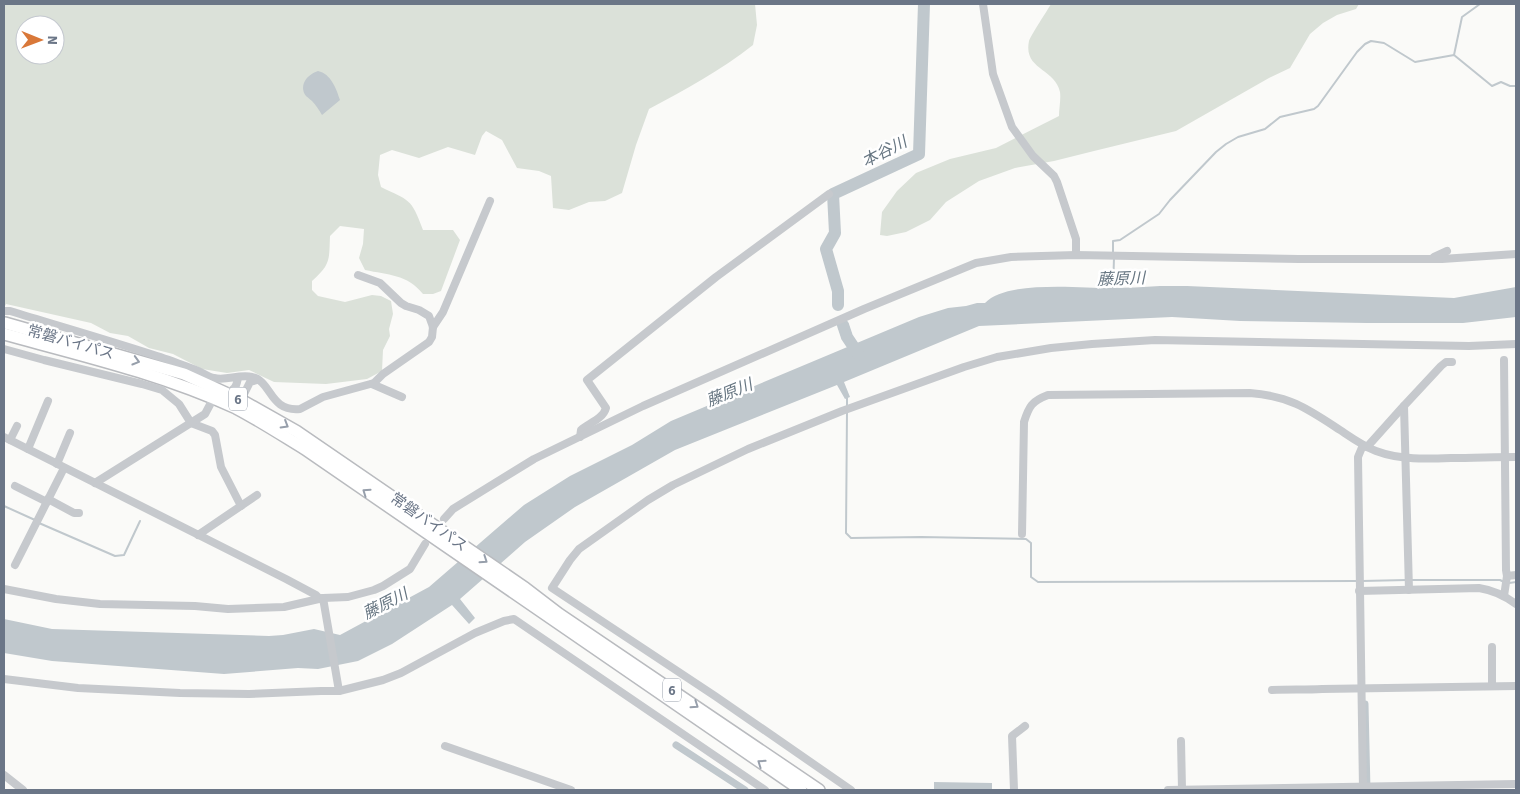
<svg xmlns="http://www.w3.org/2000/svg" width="1520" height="794" font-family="'Source Sans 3','Noto Sans JP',sans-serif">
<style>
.green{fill:#dbe1d9;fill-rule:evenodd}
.water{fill:#c0c8cd}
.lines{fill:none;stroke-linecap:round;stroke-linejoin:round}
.stream{stroke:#c0c8cd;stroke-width:2}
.canal{stroke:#c0c8cd;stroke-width:7}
.river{stroke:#c0c8cd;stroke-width:12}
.highway-casing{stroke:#b9bbbf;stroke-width:14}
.minor{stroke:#c6c9cd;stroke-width:8}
.highway{stroke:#fff;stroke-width:11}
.oneway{stroke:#979fab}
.labels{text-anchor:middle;stroke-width:5;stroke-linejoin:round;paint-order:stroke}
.shield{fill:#fff;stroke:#979fab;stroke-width:1}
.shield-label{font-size:14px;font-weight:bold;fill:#6b7687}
.street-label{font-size:15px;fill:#6b7687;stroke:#fff}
.water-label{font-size:16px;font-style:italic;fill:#677682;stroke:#fff}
</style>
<rect width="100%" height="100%" fill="#fafaf8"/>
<g class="green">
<path d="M4,4h751l2,21 -4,20c-32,25 -68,45 -104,64l-13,36 -14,48 -17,8 -16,1 -20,8 -16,-2 -2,-32 -12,-5 -22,-3 -15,-28 -16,-9 -4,5 -7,19 -27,-8 -29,11 -27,-8 -12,5 -2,20 3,12c28,14 30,10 42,43h30l7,10 -19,51 -8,3h-10c-16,-20 -35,-19 -58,-24l-6,-12 4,-14 1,-15 -24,-3 -10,10c-1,24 1,28 -18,45v9l6,6 27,6 27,-7 9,1 10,5 2,13 -4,15 1,7 -7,14 -1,21 -15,8 -41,5 -52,-2 -25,-12 -22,3 -25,-4 -29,-15 -24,-6 -21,-12 -18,-3 -19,-10 -85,-19 -2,4zM25,25h30v30h-30z"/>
<path d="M1051,4h308l-3,5 -19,6 -14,8 -13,11 -20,34 -21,10 -93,53 -82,20 -40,10 -39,7 -36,13 -33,21 -16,18 -24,12 -19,4 -7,-1 2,-23 15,-21 19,-18 34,-14 46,-11 63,-32c0,-7 2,-17 1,-24 -5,-24 -37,-22 -31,-51 2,-6 18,-30 22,-37z"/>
</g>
<g class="water">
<path d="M318,71c13,3 18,17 22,29l-18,15c-3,-5 -6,-10 -10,-14 0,0 -6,-5 -6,-5 -8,-11 2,-22 12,-25z"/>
<path d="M1160,286h27l267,12 62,-11v30l-53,6h-96l-127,-2 -68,-4 -193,9 -135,56 6,15 -5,2 -8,-14 -162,65 -100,57 -50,35 -65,57 15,19 -6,6 -17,-19 -60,39 -34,17 -40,8 -20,-1 -74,6 -172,-13 -48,-8v-34l48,10 217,7 14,-1 31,-6 26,6 89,-48 95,-82 46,-29 62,-31 39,-24 248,-104 29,-9 18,-2 11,-3h8c22,-23 94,-15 125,-15 16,0 33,-1 50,-2z"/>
<polygon points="934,782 992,783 992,790 934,790"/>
</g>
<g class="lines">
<g class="stream">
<polyline points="1454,55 1462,17 1480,4"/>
<polyline points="1113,254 1113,241 1120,240 1159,214 1170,200 1216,152 1226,144 1238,137 1265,129 1280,117 1314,109 1318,106 1357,52 1365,44 1371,41 1384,43 1415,62 1454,55 1492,86 1501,82 1510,86 1516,86"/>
<polyline points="1113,289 1114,258"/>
<polyline points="847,406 847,396"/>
<polyline points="847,411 846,533 851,538 921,537 1026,539 1031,543 1031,577 1038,582 1357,581"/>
<polyline points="4,506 35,520"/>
<polyline points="39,523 115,556 124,555 140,521"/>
<polyline points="1412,580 1500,580 1504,582"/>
<polyline points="1362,581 1407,580"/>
<polyline points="1509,583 1516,582"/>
</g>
<g class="canal">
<polyline points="1365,704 1367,790"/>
<polyline points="676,745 745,790"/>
</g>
<g class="river">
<polyline points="838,305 838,291 826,249 835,233 833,194 919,154 924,4"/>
<polyline points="843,325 847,337 859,355"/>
</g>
<defs>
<g id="highway">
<polyline points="5,323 184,374 241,400 296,431 525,588 559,614 819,790"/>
<path d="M4,334c77,21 158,40 232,74 23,12 46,27 69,41l496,341"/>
</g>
</defs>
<use href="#highway" class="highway-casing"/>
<g class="minor">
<polyline points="983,4 993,74 1012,127 1033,156 1054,176 1057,182 1076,239 1076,255"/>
<polyline points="1434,257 1447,251"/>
<path d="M4,311h6c49,15 98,29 147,45 13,4 26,9 39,14 6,2 12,7 18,8 12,3 25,-4 38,-1 20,4 17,35 48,32l23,-12 51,-14 9,-9 46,-32 3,-5 1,-10 -4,-11 -10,-6 -13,-4 -5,-3 -21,-20 -22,-8"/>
<polyline points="433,327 443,312 490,201"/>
<polyline points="4,349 44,360 142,384 162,390 179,404 191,423 212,431 215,435 221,467 241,506"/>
<polyline points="1504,360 1506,570 1507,576 1516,575"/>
<polyline points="372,384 402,397"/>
<path d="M226,393c9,-2 11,-8 12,-16"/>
<polyline points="241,400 250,382 257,380"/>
<polyline points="1404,406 1409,590"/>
<polyline points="4,437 286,579 316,595 320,599"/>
<path d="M580,437l1,-7c8,-7 22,-11 25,-22l-19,-28 129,-103 113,-83"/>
<polyline points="10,440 17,426"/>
<polyline points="1367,447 1401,409 1441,366 1446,362 1452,362"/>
<polyline points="28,449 48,401"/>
<polyline points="57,464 70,433"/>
<polyline points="95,483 205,414 213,399"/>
<polyline points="15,486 47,502"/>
<polyline points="48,499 74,513 79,513"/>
<polyline points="444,519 453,509 534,459 643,406 864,309 976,263 1011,257 1076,255 1299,259 1442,259 1516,254"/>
<path d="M1022,534l2,-112c5,-16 8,-21 24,-27l202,-2c40,3 58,16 90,37 12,8 23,16 36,21 24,9 50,8 75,7 22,0 44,-1 65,-1"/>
<polyline points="198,535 257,495"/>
<polyline points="15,565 64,468"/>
<polyline points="4,589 56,599 100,604 195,606 228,609 284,607 323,598 348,597 374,590 383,586 410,569 425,544"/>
<path d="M1359,591l120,-3c14,2 26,8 37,16"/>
<polyline points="1504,596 1507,576"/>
<polyline points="323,598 339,691"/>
<polyline points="4,679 78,688 180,693 249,694 321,691 339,691 383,680 401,673 475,633 504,621 514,619 765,790"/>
<polyline points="1492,686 1492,647"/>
<path d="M1272,690c17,-1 33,0 50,-1l194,-3"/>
<polyline points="1181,741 1182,789"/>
<polyline points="445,746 571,790"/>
<polyline points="4,775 23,790"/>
<polyline points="1363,789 1358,457 1363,445"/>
<polyline points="851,790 715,696 552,588 570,560 579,549 648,500 673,485 748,449 842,411 964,367 997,357 1051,348 1092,344 1155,340 1469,346 1516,344"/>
<polyline points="1014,790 1012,736 1025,726"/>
<polyline points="1168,790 1516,784"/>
</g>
<use href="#highway" class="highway"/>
</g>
<defs><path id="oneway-chevron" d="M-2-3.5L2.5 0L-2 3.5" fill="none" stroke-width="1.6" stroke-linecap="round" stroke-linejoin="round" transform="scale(1.25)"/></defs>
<g class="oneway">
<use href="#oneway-chevron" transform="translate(136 361) rotate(16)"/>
<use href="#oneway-chevron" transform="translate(285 425) rotate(31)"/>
<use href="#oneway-chevron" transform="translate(366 492) rotate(-145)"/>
<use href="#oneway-chevron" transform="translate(484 560) rotate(34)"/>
<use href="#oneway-chevron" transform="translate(695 705) rotate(34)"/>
<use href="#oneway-chevron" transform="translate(761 763) rotate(-145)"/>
</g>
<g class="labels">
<g class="shield">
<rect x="229" y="387.5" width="18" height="23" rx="4"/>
<rect x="663" y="678.5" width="18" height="23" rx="4"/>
</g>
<g class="shield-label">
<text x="238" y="404">6</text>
<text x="672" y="695">6</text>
</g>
<g class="street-label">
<text transform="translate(71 342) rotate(16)" y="5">常磐バイパス</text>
<text transform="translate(429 522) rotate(35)" y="5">常磐バイパス</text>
</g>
<g class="water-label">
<text transform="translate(884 151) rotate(-27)" y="6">本谷川</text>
<text transform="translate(1121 278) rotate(-2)" y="6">藤原川</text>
<text transform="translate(729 392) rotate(-22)" y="6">藤原川</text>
<text transform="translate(385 603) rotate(-27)" y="6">藤原川</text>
</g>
</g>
<rect width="1520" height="794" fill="none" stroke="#6b7687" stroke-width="10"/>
<g transform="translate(40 40) rotate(91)"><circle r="24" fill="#ffffff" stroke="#c4c8cf"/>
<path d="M0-4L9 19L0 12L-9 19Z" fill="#d97839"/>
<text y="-8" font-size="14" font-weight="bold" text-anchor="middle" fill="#6b7687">N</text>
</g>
</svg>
